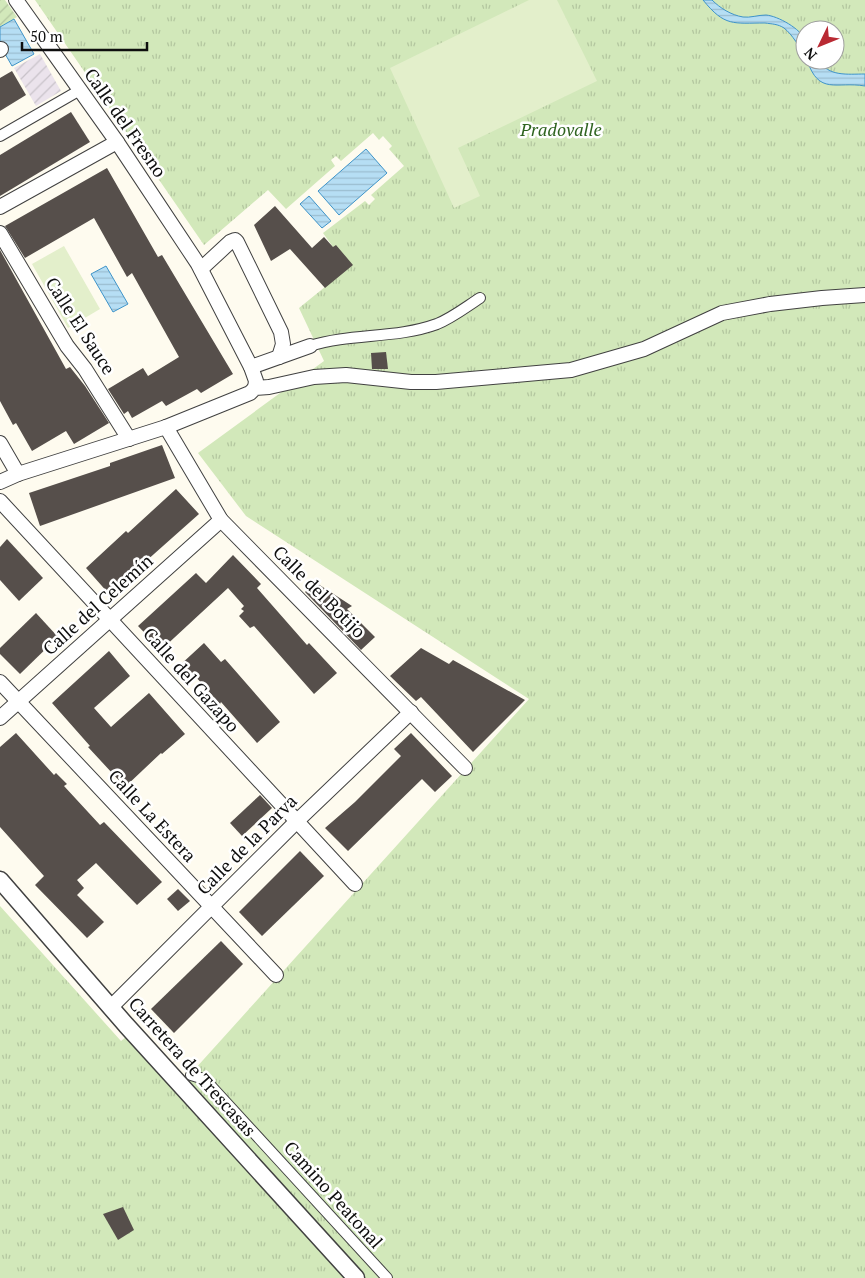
<svg xmlns="http://www.w3.org/2000/svg" width="865" height="1278" font-family="'PT Serif',serif">
<style>
.industrial{fill:url(#industrial-furrows)}
.grass{fill:url(#grass-tufts);fill-rule:evenodd}
.garden{fill:url(#garden-furrows)}
.pitch{fill:#e3efcb}
.water{fill:url(#water-rules);stroke:#3f94c9}
.building{fill:#564f4b}
.lines{fill:none;stroke-linecap:round;stroke-linejoin:round}
.pedestrian-casing{stroke:#414141;stroke-width:12}
.minor-casing{stroke:#414141;stroke-width:16}
.tertiary-casing{stroke:#414141;stroke-width:19}
.pedestrian{stroke:#fff;stroke-width:10}
.minor{stroke:#fff;stroke-width:14}
.tertiary{stroke:#fff;stroke-width:16}
.labels{text-anchor:middle;stroke-width:5;stroke-linejoin:round;paint-order:stroke}
.street-label{font-size:18px;fill:#0e0e0e;stroke:#fff}
.park-label{font-size:18px;font-style:italic;fill:#2f6420;stroke:#fff}
</style>
<defs>
<pattern id="industrial-furrows" width="10" height="10" patternUnits="userSpaceOnUse" patternTransform="scale(1.25)"><rect width="10" height="10" fill="#ebe3ec"/><path d="M-1 1l2-2M0 10L10 0M9 11l2-2" fill="none" stroke="#c8c2c9"/></pattern>
<pattern id="grass-tufts" width="24" height="20" patternUnits="userSpaceOnUse" patternTransform="scale(1.25)"><rect width="24" height="20" fill="#d2e8ba"/><path d="M3 7l-1-3M5 7V3M7 7l1-3M15 17l-1-3M17 17v-4M19 17l1-3" fill="none" stroke="#b3c69f"/></pattern>
<pattern id="garden-furrows" width="10" height="10" patternUnits="userSpaceOnUse" patternTransform="scale(1.25)"><rect width="10" height="10" fill="#d2e8ba"/><path d="M-1 1l2-2M0 10L10 0M9 11l2-2" fill="none" stroke="#b3c69f"/></pattern>
<pattern id="water-rules" width="6" height="5" patternUnits="userSpaceOnUse" patternTransform="scale(1.25)"><rect width="6" height="5" fill="#b6def4"/><path d="M0 2.5h6" fill="none" stroke="#9bbdd0"/></pattern>
</defs>
<rect width="100%" height="100%" fill="#fefbef"/>
<polygon class="industrial" points="40,54 61,91 36,106 14,68"/>
<path class="grass" d="M35,0h830v1278h-865v-372l121,135 16,-13 48,52 344,-381 -283,-183 -48,-63 126,-92 -25,-53 53,-43 -19,-18 -10,-14 42,-32 4,4 6,-6 -4,-4 33,-29 -15,-17 3,-3 -9,-10 -4,4 -6,-7 -32,28 -5,-5 -5,4 4,6 -49,43 -18,-19 -64,55zM805,30h30v30h-30z"/>
<polygon class="garden" points="0,0 5,0 17,17 0,27"/>
<g class="pitch">
<polygon points="529,0 557,0 597,81 458,148 480,196 454,208 390,68"/>
<polygon points="64,246 100,309 68,328 32,264"/>
</g>
<g class="water">
<path d="M703,0h9c8,8 19,15 31,17 7,1 15,-2 23,-2 12,1 35,14 39,25 1,4 0,12 0,16 -6,-9 -12,-21 -21,-28 -6,-4 -12,-4 -19,-5 -32,0 -40,4 -62,-23z"/>
<polygon points="14,19 34,54 12,66 0,45 0,27"/>
<path d="M807,60h11c11,17 29,14 47,14v12c-29,-5 -46,10 -58,-26z"/>
<polygon points="366,149 387,173 339,215 318,191"/>
<polygon points="309,196 331,221 322,228 300,204"/>
<polygon points="106,266 128,304 113,312 91,274"/>
</g>
<g class="building">
<polygon points="12,71 26,95 0,111 0,78"/>
<polygon points="71,112 90,142 0,196 0,155"/>
<polygon points="107,168 158,257 162,255 233,374 201,393 197,389 166,406 162,401 132,418 128,411 124,414 108,389 143,368 148,376 179,357 132,273 127,277 94,218 25,258 5,226"/>
<polygon points="275,206 312,248 324,237 333,247 336,245 353,265 325,288 290,249 271,261 254,225"/>
<polygon points="0,250 66,369 70,367 85,386 109,423 74,444 66,431 32,451 16,423 13,425 0,401"/>
<polygon points="386,352 388,369 372,369 371,353"/>
<polygon points="162,445 175,478 40,526 29,493 110,466 110,463"/>
<polygon points="176,489 199,514 109,594 86,568 126,531 128,533"/>
<polygon points="7,539 43,578 19,601 0,580 0,547"/>
<polygon points="233,555 261,584 257,588 307,645 309,643 337,673 314,694 254,626 250,628 239,616 244,611 241,609 244,606 228,588 161,650 138,626 196,573 206,583"/>
<polygon points="315,582 352,606 347,609 375,637 361,650 305,592"/>
<polygon points="36,613 58,637 20,674 0,654 0,648"/>
<polygon points="204,643 221,662 225,659 280,722 257,743 221,702 220,704 195,676 191,679 179,666"/>
<polygon points="421,648 449,664 453,660 525,700 473,752 421,697 416,701 390,676"/>
<polygon points="109,651 130,676 94,708 111,727 149,693 185,734 162,754 161,753 125,787 88,747 90,746 52,703"/>
<polygon points="16,733 54,775 56,773 67,784 64,786 100,825 104,822 162,882 137,905 96,863 77,880 84,888 77,895 104,922 87,938 35,885 44,876 0,827 0,747"/>
<polygon points="411,733 452,776 435,792 422,779 348,851 325,828 355,802 401,756 394,749"/>
<polygon points="260,795 272,808 242,836 230,823"/>
<polygon points="300,851 324,876 262,936 239,912"/>
<polygon points="178,889 190,901 178,911 167,899"/>
<polygon points="221,941 243,964 174,1033 151,1009"/>
<polygon points="123,1207 134,1230 118,1240 103,1214"/>
</g>
<g class="lines">
<defs>
<g id="pedestrian">
<polyline points="0,136 80,90"/>
<path d="M310,346c41,-13 86,-7 127,-22 15,-6 29,-17 43,-26"/>
<polyline points="191,1075 204,1079 210,1085 387,1278"/>
</g>
<g id="minor">
<polyline points="16,0 117,142 198,264 251,367 256,381 255,388"/>
<polyline points="0,50 1,49"/>
<polyline points="0,207 117,142"/>
<polyline points="0,233 67,346 85,369 129,439"/>
<polyline points="201,269 230,242 235,240 237,242 281,332 283,344 279,357"/>
<polyline points="251,367 310,346"/>
<polyline points="166,427 221,520 465,768"/>
<polyline points="0,443 18,474"/>
<polyline points="0,482 18,474 166,427 250,393 255,388 269,387 314,377 346,375 411,382 436,382 571,370 644,349 722,313 770,304 822,298 865,295"/>
<polyline points="0,501 355,884"/>
<polyline points="0,682 276,975"/>
<polyline points="0,718 221,520"/>
<polyline points="111,1007 296,822 411,712"/>
</g>
<polyline id="tertiary" points="0,880 126,1025 356,1278"/>
</defs>
<use href="#pedestrian" class="pedestrian-casing"/>
<use href="#minor" class="minor-casing"/>
<use href="#tertiary" class="tertiary-casing"/>
<use href="#pedestrian" class="pedestrian"/>
<use href="#minor" class="minor"/>
<use href="#tertiary" class="tertiary"/>
</g>
<g class="labels">
<g class="street-label">
<text transform="translate(125 123) rotate(55)" y="6">Calle del Fresno</text>
<text transform="translate(80 326) rotate(57)" y="6">Calle El Sauce</text>
<text transform="translate(319 592) rotate(45)" y="6">Calle del Botijo</text>
<text transform="translate(98 605) rotate(-42)" y="6">Calle del Celemín</text>
<text transform="translate(191 680) rotate(48)" y="6">Calle del Gazapo</text>
<text transform="translate(152 816) rotate(47)" y="6">Calle La Estera</text>
<text transform="translate(247 845) rotate(-45)" y="6">Calle de la Parva</text>
<text transform="translate(192 1067) rotate(48)" y="6">Carretera de Trescasas</text>
<text transform="translate(333 1195) rotate(48)" y="6">Camino Peatonal</text>
</g>
<g class="park-label">
<text x="561" y="136">Pradovalle</text>
</g>
</g>
<g transform="translate(820 45) rotate(227)"><circle r="24" fill="#ffffff" stroke="#9f9f9f"/>
<path d="M0-4L9 19L0 12L-9 19Z" fill="#b92a33"/>
<text y="-8" font-size="14" font-weight="bold" text-anchor="middle" fill="#0e0e0e">N</text>
</g>
<path d="M22 42v8h125v-8" fill="none" stroke="#0e0e0e" stroke-width="2.5"/>
<text x="30" y="42" font-size="15" fill="#0e0e0e" stroke="#ffffff" stroke-width="4" paint-order="stroke">50 m</text>
</svg>
